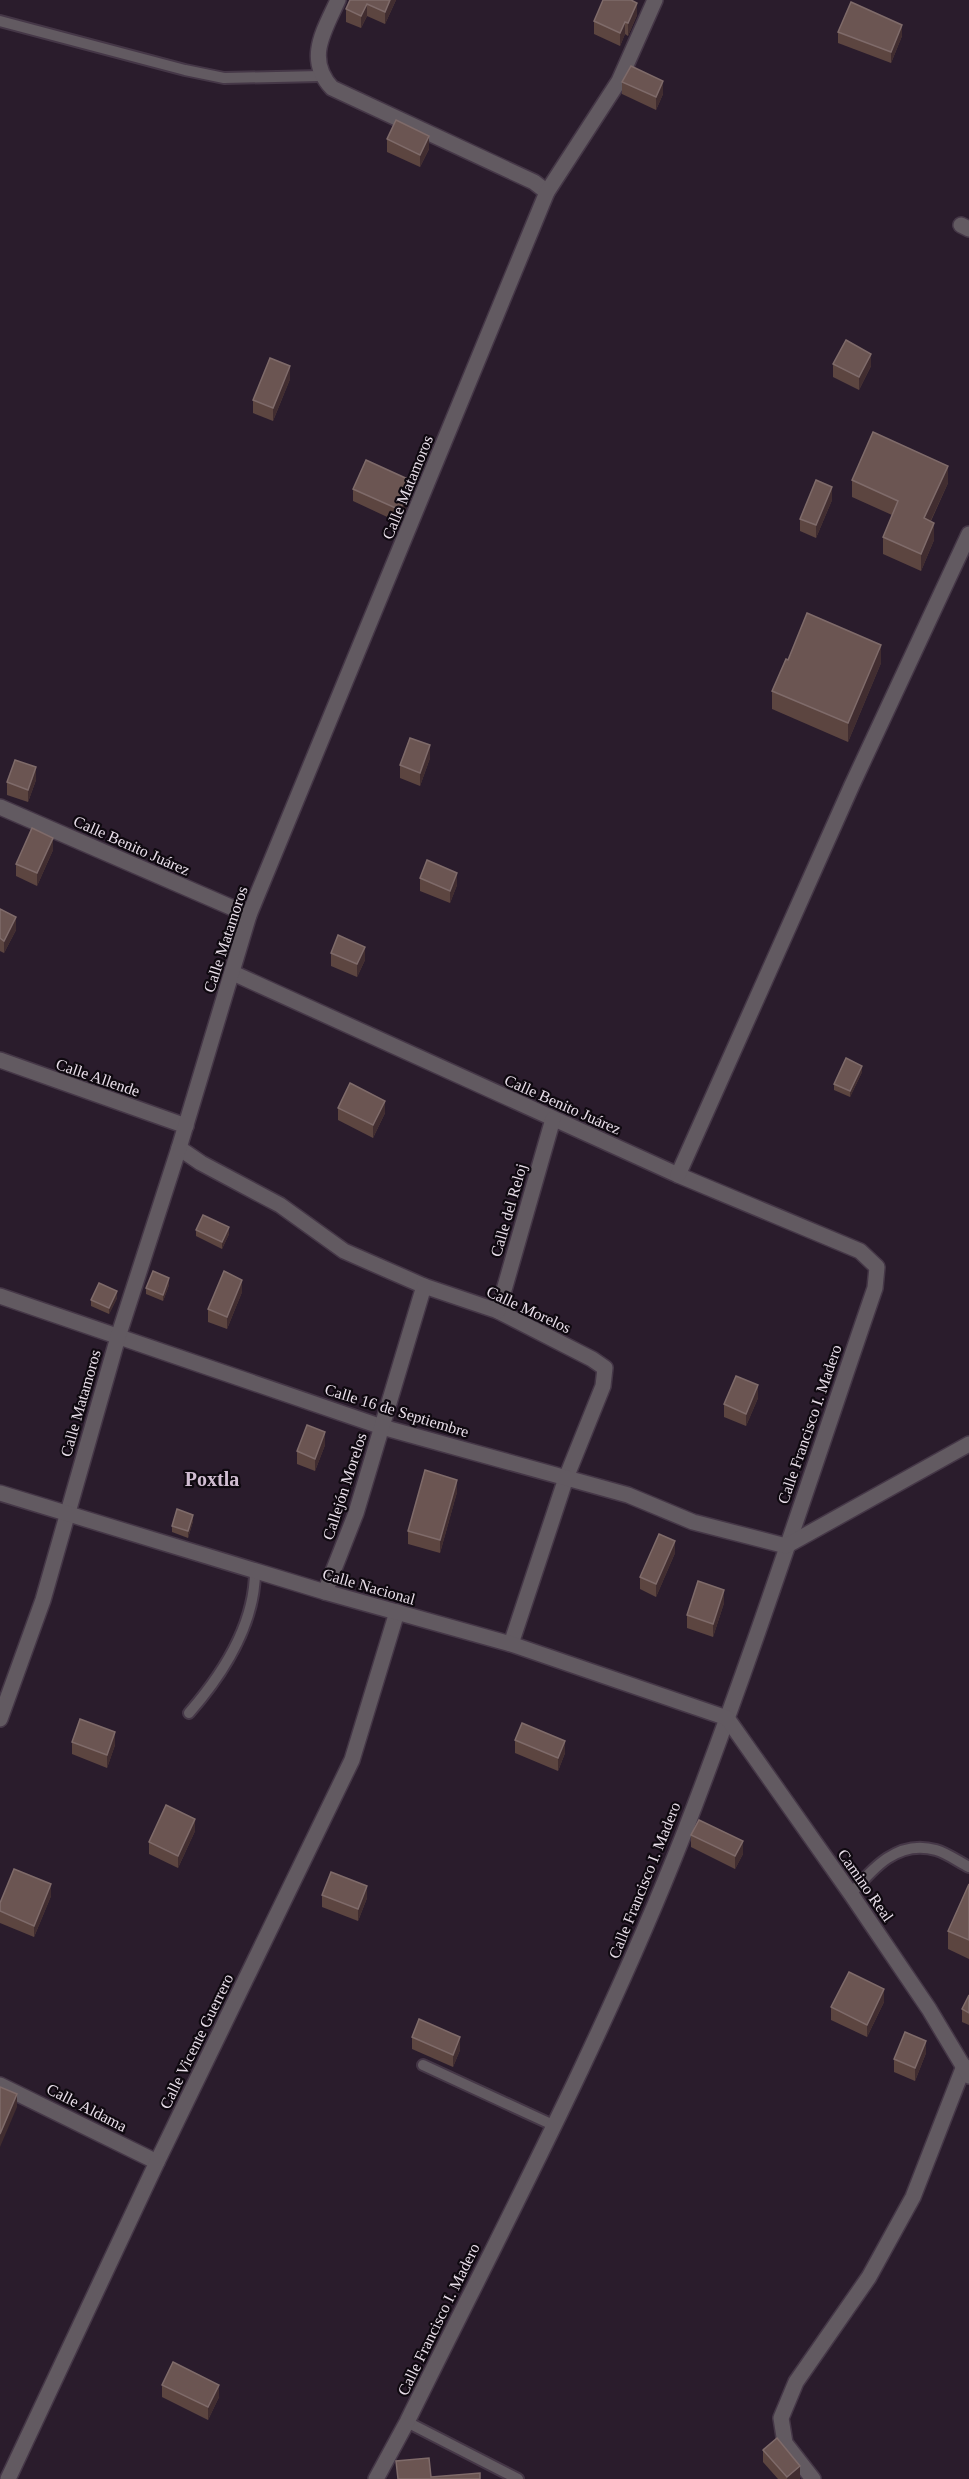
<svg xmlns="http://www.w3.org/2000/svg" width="969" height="2479" font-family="'Times New Roman',serif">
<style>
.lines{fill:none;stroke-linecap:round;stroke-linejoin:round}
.service-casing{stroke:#453747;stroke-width:14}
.minor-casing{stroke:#453747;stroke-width:18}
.tertiary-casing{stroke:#453747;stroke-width:18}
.service{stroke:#625a61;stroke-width:10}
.minor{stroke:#625a61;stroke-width:15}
.tertiary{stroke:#625a61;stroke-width:15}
.wall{fill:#5c4540}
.shaded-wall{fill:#412d30}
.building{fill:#6b5552;stroke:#7f6b6a;stroke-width:1.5}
.labels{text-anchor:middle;stroke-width:4.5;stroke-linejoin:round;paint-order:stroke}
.street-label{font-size:16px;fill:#e9dfea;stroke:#0f0910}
.quarter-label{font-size:20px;font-weight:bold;fill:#d1bdd2;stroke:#0f0910}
</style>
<rect width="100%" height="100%" fill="#2a1c2c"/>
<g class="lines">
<defs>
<g id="service">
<polyline points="0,21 185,70 224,78 321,76"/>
<path d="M189,1713c34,-39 66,-89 66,-142"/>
<path d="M851,1894c22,-26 47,-55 85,-44 11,3 23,12 33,17"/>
<polyline points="423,2065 553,2125"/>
<polyline points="407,2422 518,2479"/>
</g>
<g id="minor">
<path d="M338,0c-14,31 -33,59 -6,88l202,94 13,10"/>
<polyline points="961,225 969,229"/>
<polyline points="0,807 249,915"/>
<path d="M233,973l445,202 182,76 17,16 -2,21c-63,183 -122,368 -192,548 -79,201 -181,393 -276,586l-31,57"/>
<polyline points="0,1060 186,1126"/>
<polyline points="179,1148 201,1163 280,1205 344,1251 424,1286 498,1311 592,1359 605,1368 603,1386 566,1478 511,1644"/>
<polyline points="678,1175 852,785 969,534"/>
<polyline points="0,1296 382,1427 628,1495 693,1522 786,1546 969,1444"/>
<polyline points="498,1311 553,1119"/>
<polyline points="325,1592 356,1513 424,1286"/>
<polyline points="0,1719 43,1600 118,1337 179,1148 249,915 547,192 619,81 655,0"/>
<polyline points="0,2085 157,2162"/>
<polyline points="8,2479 157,2162 352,1760 397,1612"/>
<polyline points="813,2479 785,2443 781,2418 796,2382 869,2277 913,2197 964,2066"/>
</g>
<polyline id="tertiary" points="0,1493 325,1592 511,1644 727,1718 851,1894 929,2009 969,2076"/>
</defs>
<use href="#service" class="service-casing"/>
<use href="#minor" class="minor-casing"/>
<use href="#tertiary" class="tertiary-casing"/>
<use href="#service" class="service"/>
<use href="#minor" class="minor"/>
<use href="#tertiary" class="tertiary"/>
</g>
<g class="wall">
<polygon points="350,0 396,0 385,24 367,16 361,28 346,22 346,9"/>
<polygon points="637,15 628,36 625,34 620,46 594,34 594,21"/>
<polygon points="838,32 902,36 891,63 838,43"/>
<polygon points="622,82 663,94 656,110 622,94"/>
<polygon points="387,139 429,149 420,167 387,152"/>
<polygon points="833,364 871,366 859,390 833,377"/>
<polygon points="290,379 273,421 253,413 253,400"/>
<polygon points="852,480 948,483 931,521 934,540 921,571 883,554 883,537 892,515 852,497"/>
<polygon points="353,489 412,494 400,523 353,501"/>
<polygon points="832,500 816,538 800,531 800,519"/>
<polygon points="881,663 848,742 772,709 772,691"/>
<polygon points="430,758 420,786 400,778 400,765"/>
<polygon points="36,780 28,802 7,795 7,782"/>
<polygon points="53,850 37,886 16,876 16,864"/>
<polygon points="420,878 457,885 450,903 420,891"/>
<polygon points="0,909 16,930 4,953 0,951"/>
<polygon points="331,953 365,960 357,977 331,966"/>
<polygon points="862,1072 850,1097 834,1090 834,1084"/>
<polygon points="338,1108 385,1113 373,1138 338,1120"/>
<polygon points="196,1230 229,1234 222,1249 196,1236"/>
<polygon points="169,1285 163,1301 146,1294 146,1288"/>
<polygon points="242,1292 227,1329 208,1322 208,1309"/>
<polygon points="117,1298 109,1314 91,1306 91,1300"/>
<polygon points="758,1398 746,1426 724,1417 724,1404"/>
<polygon points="325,1445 315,1471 297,1464 297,1451"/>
<polygon points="457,1492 440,1553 408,1544 408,1531"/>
<polygon points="193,1521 188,1538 172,1532 172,1526"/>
<polygon points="675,1553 656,1597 640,1589 640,1577"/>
<polygon points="724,1603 713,1637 687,1628 687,1615"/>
<polygon points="515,1740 565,1753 558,1771 515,1753"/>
<polygon points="72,1742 115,1745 107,1768 72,1754"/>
<polygon points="195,1831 178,1868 149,1854 149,1842"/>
<polygon points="691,1835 743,1854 735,1869 691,1847"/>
<polygon points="969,1884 969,1959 948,1949 948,1931"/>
<polygon points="322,1895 367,1898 358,1921 322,1907"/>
<polygon points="51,1896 34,1937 0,1923 0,1903"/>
<polygon points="969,1995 969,2025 962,2022 962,2009"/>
<polygon points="884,2002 867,2037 831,2020 831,2007"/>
<polygon points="412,2037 460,2050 453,2067 412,2049"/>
<polygon points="926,2053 915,2081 894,2072 894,2059"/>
<polygon points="162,2385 219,2397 208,2420 162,2397"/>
<polygon points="763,2450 800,2478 799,2479 778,2479 763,2462"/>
</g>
<g class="shaded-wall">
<polygon points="390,0 396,0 385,24 385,12"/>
<polygon points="637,3 637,15 628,36 628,23"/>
<polygon points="367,4 367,16 361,28 361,16"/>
<polygon points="625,22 625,34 620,46 620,33"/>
<polygon points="902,25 902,36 891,63 891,52"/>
<polygon points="663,81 663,94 656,110 656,97"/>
<polygon points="429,136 429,149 420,167 420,155"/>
<polygon points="871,354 871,366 859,390 859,377"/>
<polygon points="290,366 290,379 273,421 273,408"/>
<polygon points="948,466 948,483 924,535 924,518"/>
<polygon points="412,481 412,494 400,523 400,510"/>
<polygon points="832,487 832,500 816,538 816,525"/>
<polygon points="934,523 934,540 921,571 921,554"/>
<polygon points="881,645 881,663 848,742 848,723"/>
<polygon points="430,745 430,758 420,786 420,773"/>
<polygon points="36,767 36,780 28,802 28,790"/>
<polygon points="53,838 53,850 37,886 37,873"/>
<polygon points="457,873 457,885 450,903 450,891"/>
<polygon points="16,917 16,930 4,953 4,941"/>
<polygon points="365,947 365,960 357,977 357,964"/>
<polygon points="862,1066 862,1072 850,1097 850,1091"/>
<polygon points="385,1101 385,1113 373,1138 373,1125"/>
<polygon points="229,1227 229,1234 222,1249 222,1242"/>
<polygon points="169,1278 169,1285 163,1301 163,1295"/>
<polygon points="242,1280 242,1292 227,1329 227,1317"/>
<polygon points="117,1291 117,1298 109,1314 109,1308"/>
<polygon points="758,1385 758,1398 746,1426 746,1414"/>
<polygon points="325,1432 325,1445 315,1471 315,1459"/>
<polygon points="457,1480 457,1492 440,1553 440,1540"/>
<polygon points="193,1515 193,1521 188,1538 188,1531"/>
<polygon points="675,1541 675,1553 656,1597 656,1584"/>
<polygon points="724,1590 724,1603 713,1637 713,1624"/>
<polygon points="115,1732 115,1745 107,1768 107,1755"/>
<polygon points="565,1741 565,1753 558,1771 558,1758"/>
<polygon points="195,1819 195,1831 178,1868 178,1856"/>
<polygon points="743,1841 743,1854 735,1869 735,1856"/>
<polygon points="51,1884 51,1896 34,1937 34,1926"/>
<polygon points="367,1886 367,1898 358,1921 358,1909"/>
<polygon points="884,1989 884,2002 867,2037 867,2025"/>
<polygon points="460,2037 460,2050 453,2067 453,2055"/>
<polygon points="926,2041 926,2053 915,2081 915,2068"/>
<polygon points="17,2094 17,2107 0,2147 0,2134"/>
<polygon points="219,2385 219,2397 208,2420 208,2407"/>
<polygon points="800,2466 800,2478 799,2479 787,2479 787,2477"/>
</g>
<g class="building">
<polygon points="350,0 390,0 385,12 367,4 361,16 346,9"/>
<polygon points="603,0 631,0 637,3 628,23 625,22 620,33 594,21"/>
<polygon points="851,2 902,25 891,52 838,32"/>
<polygon points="631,66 663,81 656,97 622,82"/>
<polygon points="396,120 429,136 420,155 387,139"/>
<polygon points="846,340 871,354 859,377 833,364"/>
<polygon points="270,358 290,366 273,408 253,400"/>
<polygon points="873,432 948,466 924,518 934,523 921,554 883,537 898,501 852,480"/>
<polygon points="366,460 412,481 400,510 353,489"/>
<polygon points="816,480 832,487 816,525 800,519"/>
<polygon points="807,613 881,645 848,723 772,691 786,659 788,660"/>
<polygon points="410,738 430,745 420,773 400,765"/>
<polygon points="15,760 36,767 28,790 7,782"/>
<polygon points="32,828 53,838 37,873 16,864"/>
<polygon points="427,860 457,873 450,891 420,878"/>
<polygon points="0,909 16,917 4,941 0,938"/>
<polygon points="338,935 365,947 357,964 331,953"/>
<polygon points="846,1058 862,1066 850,1091 834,1084"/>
<polygon points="350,1083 385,1101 373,1125 338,1108"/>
<polygon points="203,1215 229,1227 222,1242 196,1230"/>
<polygon points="153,1271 169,1278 163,1295 146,1288"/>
<polygon points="224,1271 242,1280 227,1317 208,1309"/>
<polygon points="99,1283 117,1291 109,1308 91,1300"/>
<polygon points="736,1376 758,1385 746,1414 724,1404"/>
<polygon points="307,1425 325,1432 315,1459 297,1451"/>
<polygon points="425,1470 457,1480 440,1540 408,1531"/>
<polygon points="177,1509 193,1515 188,1531 172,1526"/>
<polygon points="659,1534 675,1541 656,1584 640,1577"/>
<polygon points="698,1581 724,1590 713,1624 687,1615"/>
<polygon points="80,1719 115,1732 107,1755 72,1742"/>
<polygon points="522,1723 565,1741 558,1758 515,1740"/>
<polygon points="166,1805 195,1819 178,1856 149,1842"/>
<polygon points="699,1820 743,1841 735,1856 691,1835"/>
<polygon points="14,1869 51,1884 34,1926 0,1911 0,1903"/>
<polygon points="331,1872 367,1886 358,1909 322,1895"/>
<polygon points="969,1884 969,1940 948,1931"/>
<polygon points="849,1972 884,1989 867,2025 831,2007"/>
<polygon points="969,1995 969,2013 962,2009"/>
<polygon points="419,2019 460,2037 453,2055 412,2037"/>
<polygon points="905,2032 926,2041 915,2068 894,2059"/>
<polygon points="0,2087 17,2094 0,2134"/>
<polygon points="173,2362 219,2385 208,2407 162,2385"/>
<polygon points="777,2438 800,2466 787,2477 763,2450"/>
<polygon points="429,2458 431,2477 480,2473 480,2479 398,2479 396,2461"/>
</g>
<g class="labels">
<g class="street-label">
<text transform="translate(407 487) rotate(-68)" y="6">Calle Matamoros</text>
<text transform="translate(132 845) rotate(24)" y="6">Calle Benito Juárez</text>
<text transform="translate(225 939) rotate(-72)" y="6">Calle Matamoros</text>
<text transform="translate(98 1077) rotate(19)" y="6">Calle Allende</text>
<text transform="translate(563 1104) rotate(24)" y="6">Calle Benito Juárez</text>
<text transform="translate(508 1210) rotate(-74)" y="6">Calle del Reloj</text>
<text transform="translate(529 1309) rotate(25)" y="6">Calle Morelos</text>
<text transform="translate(80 1403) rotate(-74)" y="6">Calle Matamoros</text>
<text transform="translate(397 1410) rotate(17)" y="6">Calle 16 de Septiembre</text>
<text transform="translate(809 1424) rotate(-71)" y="6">Calle Francisco I. Madero</text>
<text transform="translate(344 1486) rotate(-72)" y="6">Callejón Morelos</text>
<text transform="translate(369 1586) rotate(16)" y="6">Calle Nacional</text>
<text transform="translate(644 1880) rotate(-68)" y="6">Calle Francisco I. Madero</text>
<text transform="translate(866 1885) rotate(55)" y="6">Camino Real</text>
<text transform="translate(196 2041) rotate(-64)" y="6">Calle Vicente Guerrero</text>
<text transform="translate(87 2107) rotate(27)" y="6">Calle Aldama</text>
<text transform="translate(438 2319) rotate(-64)" y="6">Calle Francisco I. Madero</text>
</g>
<g class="quarter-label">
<text x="212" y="1486">Poxtla</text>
</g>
</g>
</svg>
